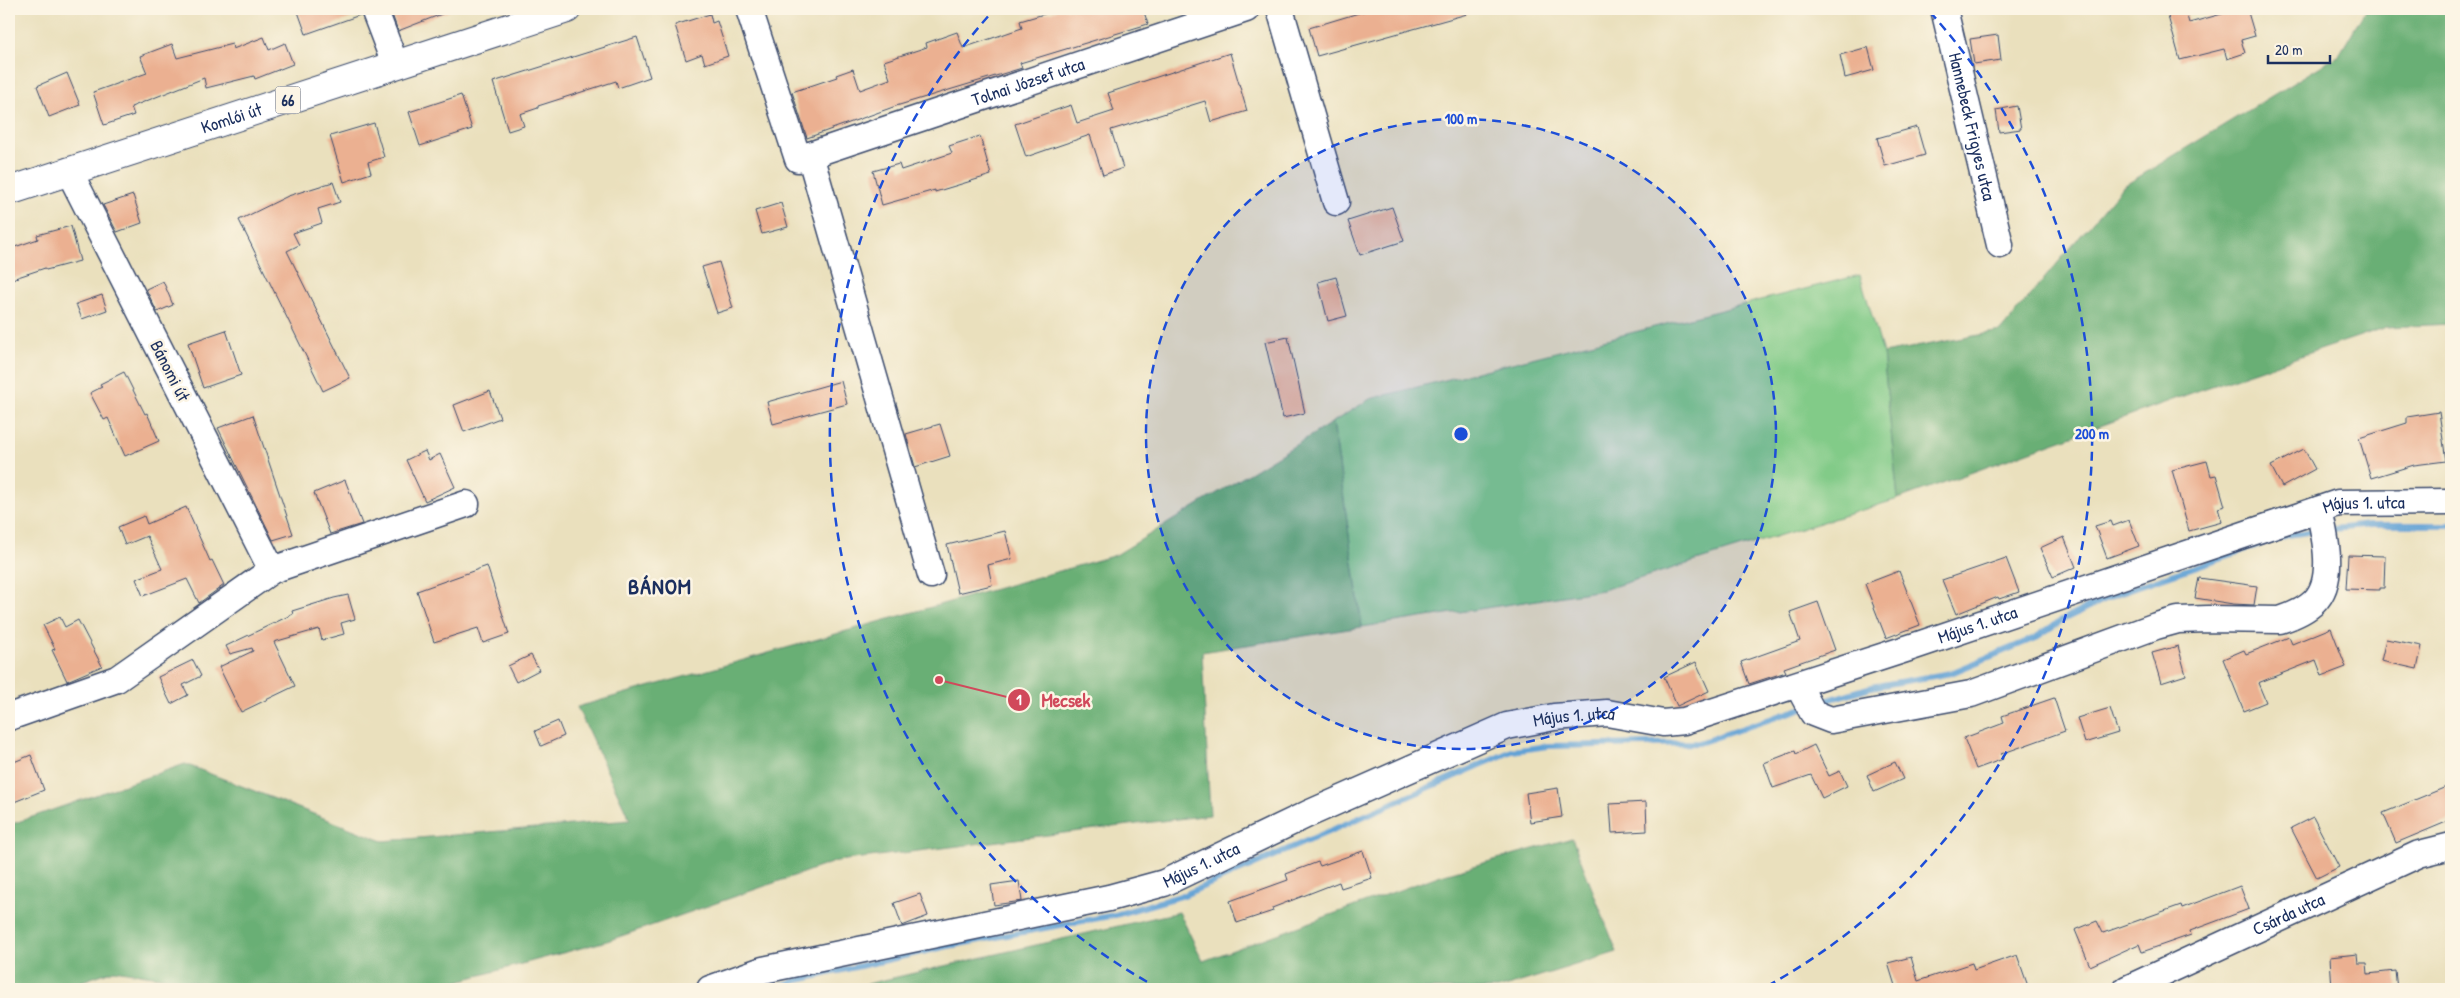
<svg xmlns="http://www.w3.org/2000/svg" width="2460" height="998" font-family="'Patrick Hand',sans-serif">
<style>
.green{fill:#82cb88;stroke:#4e7d73}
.forest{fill:#69af74;stroke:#426f69}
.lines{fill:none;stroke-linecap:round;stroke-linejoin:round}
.stream{stroke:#62a2d5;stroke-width:6}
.building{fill:#ebb091}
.minor-casing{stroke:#3a4a6c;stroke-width:29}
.major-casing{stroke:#3a4a6c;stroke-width:30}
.minor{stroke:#fff;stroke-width:26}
.major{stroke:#fff;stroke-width:28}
.ring{fill:none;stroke:#1d4ed8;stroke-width:2.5;stroke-dasharray:9 6}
.labels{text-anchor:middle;stroke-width:5;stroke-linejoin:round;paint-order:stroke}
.shield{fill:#fcf5e5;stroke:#5e6a86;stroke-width:1}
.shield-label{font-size:16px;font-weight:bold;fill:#1b2f5e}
.street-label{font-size:18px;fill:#1b2f5e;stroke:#fcf5e5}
.district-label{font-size:22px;font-weight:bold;letter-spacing:1px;fill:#1b2f5e;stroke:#fcf5e5}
.centre{fill:#1d4ed8;stroke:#fcf5e5;stroke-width:2.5}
.ring-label{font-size:15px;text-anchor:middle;font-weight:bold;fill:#1d4ed8;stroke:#fcf5e5;stroke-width:5;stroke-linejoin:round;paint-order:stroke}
.leader{fill:none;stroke:#d1495b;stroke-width:2}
.callout-dot{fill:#d1495b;stroke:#fcf5e5;stroke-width:2}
.mark-label{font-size:15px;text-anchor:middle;font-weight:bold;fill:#fff}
.callout-label{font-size:19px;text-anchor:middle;font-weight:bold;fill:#d1495b;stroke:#fcf5e5;stroke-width:5;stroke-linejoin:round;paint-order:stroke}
</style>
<rect width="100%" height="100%" fill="#fcf5e5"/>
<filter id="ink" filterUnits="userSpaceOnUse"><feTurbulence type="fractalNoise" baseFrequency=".02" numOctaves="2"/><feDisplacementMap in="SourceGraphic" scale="10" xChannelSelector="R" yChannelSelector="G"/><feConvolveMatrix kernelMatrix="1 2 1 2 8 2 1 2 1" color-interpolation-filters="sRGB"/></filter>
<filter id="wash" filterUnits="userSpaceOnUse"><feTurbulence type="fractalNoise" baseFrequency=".0096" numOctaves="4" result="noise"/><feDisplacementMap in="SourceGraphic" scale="20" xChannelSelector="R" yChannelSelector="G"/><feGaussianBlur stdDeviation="1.12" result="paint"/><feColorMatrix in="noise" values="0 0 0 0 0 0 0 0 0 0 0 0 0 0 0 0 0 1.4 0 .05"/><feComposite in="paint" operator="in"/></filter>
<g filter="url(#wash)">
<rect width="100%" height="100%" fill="#eae0bd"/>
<polygon class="green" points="1860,275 1883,353 1898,499 1602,590 1362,627 1333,422 1370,399"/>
<g class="forest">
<polygon points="2366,9 2451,9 2451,324 2387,327 2200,390 1898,499 1883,353 2000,331 2122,187 2339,55"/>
<polygon points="1333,422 1362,627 1202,652 1210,815 837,861 607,941 429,989 224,987 114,970 60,989 9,989 9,825 185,764 383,841 630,820 577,707 1116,555"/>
<polygon points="1572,838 1617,952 1498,989 845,989 1179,912 1203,961 1441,875"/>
</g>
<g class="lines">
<g class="stream">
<polyline points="2334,529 2370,525 2451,525"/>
<polyline points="1815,704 1871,687 1951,673 2035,638 2062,620 2118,593 2288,535 2314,531"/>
<polyline points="772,989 798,980 948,946 1115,915 1184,895 1512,751 1548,746 1699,743 1803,708"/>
</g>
</g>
<g id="blocks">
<g class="building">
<polygon points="297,9 359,9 360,15 306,34"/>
<polygon points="390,9 452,9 452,10 398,31"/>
<polygon points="1061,9 1143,9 1148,24 1020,63 1022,68 896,106 807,138 792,92 837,77 836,75 853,69 860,90 890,79 884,61 927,47 926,43 957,32 963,48 1022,28 1020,21"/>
<polygon points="1372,9 1466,9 1467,14 1317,56 1309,28"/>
<polygon points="2166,9 2185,9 2189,23 2240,9 2247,9 2255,36 2241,40 2245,53 2227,59 2224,49 2180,60"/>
<polygon points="710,14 712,23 717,21 728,56 705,64 702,54 686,60 675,25"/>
<polygon points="1998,35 2001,60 1974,64 1970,39"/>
<polygon points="264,37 269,50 285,43 293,64 255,79 254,76 206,88 204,78 131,107 134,115 104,125 93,92 147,73 140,56 172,44 177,58 232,44 233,49"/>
<polygon points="637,37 650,77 618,88 616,81 538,106 538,108 520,114 524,126 508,131 493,82"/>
<polygon points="1868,47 1874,70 1845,78 1840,55"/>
<polygon points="1230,53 1247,111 1211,122 1205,101 1111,130 1123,168 1103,175 1090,135 1026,157 1015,124 1071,105 1077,123 1114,111 1108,93"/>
<polygon points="67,73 80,105 49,117 37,86"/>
<polygon points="461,95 472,129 420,146 409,112"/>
<polygon points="2017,106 2021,129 1999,132 1996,110"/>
<polygon points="374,123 384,157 368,162 371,173 344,182 330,136"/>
<polygon points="1917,127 1925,155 1885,166 1877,138"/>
<polygon points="980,136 991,175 935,192 935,190 882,205 873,171 899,164 901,170 952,153 949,146"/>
<polygon points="333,182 340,202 318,209 322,223 293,233 299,245 287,251 350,378 323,391 239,220 288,196"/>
<polygon points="133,195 142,223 117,232 103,205"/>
<polygon points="781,203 788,227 762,234 755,211"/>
<polygon points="1392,207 1404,241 1360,255 1348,221"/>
<polygon points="71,226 80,261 46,270 45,268 9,280 9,249 38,239 37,235"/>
<polygon points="719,262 733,308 717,313 702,267"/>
<polygon points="1336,277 1347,316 1328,321 1318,282"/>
<polygon points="163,281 173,305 157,312 146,289"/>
<polygon points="102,295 107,310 82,319 76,304"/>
<polygon points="226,330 241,375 203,388 188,343"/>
<polygon points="1288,337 1305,413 1283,418 1265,342"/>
<polygon points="124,372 145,414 147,413 159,441 125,456 108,418 104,420 90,393 102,387 100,384"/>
<polygon points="841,381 847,404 773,424 767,402"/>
<polygon points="490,391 500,418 464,432 454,405"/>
<polygon points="2439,412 2446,461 2414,465 2371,478 2359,438 2407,423 2407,417"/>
<polygon points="253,415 293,534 273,540 218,428"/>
<polygon points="940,424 950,456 915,467 906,434"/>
<polygon points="2304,449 2315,469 2282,487 2271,466"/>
<polygon points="425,451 429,460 440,454 455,487 425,501 406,460"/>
<polygon points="2207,461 2211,476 2216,475 2225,506 2218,508 2222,522 2189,531 2172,470"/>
<polygon points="345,480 362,524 330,534 314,493"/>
<polygon points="186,507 210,561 212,560 224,585 199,603 187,579 143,596 136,579 162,569 147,536 125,545 118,527 144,516 147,524"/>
<polygon points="2129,520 2139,546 2107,558 2095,526 2111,521 2113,526"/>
<polygon points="1005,531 1012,559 988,565 992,585 958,593 947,545"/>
<polygon points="2064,537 2076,567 2053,577 2040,548"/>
<polygon points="2348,555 2385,556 2384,588 2379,588 2379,590 2346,589"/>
<polygon points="2006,558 2019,592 1999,599 1998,597 1956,614 1942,580"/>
<polygon points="487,566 509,634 483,643 478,628 434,642 417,591"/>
<polygon points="1899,571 1920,625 1886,638 1865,584"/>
<polygon points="2199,578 2257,586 2254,605 2233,604 2195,598"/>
<polygon points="348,595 355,619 341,623 344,634 322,640 319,629 274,642 295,686 241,712 219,667 253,651 252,648 230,654 226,646 293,614 292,611 334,598"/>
<polygon points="1818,602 1835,650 1784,668 1786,672 1749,684 1741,662 1800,641 1790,612"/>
<polygon points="60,617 65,627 78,620 102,666 67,681 52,650 55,649 43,625"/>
<polygon points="2331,628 2346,667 2322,676 2316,660 2258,683 2266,702 2244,711 2223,659 2244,650 2246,654 2289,637 2292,644"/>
<polygon points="2386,639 2422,646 2417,669 2381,661"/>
<polygon points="2178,646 2186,675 2161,683 2152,653"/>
<polygon points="531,655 539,670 516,682 508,666"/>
<polygon points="193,660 201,676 183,685 188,695 171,704 158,677"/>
<polygon points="1696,662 1709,691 1677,706 1664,677"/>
<polygon points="2054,698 2065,731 2001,754 2003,759 1976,769 1964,738 2004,723 2002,716"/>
<polygon points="2110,708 2118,733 2085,743 2077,718"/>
<polygon points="558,721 564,736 541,746 535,731"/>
<polygon points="1814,745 1829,776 1840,771 1847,786 1822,798 1811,775 1773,788 1764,763 1795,751 1796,754"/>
<polygon points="31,755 44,790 9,804 9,764"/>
<polygon points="1895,762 1903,779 1874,792 1867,775"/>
<polygon points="2451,785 2451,820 2396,843 2383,813"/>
<polygon points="1558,788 1562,817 1530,822 1526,793"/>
<polygon points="1646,802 1647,831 1612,833 1610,804"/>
<polygon points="2313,817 2339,867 2317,878 2291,828"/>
<polygon points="1363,851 1372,878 1341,888 1339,882 1272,908 1273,911 1237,923 1230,901 1288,880 1286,874 1318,862 1320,866"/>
<polygon points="1019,881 1022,901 994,905 991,885"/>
<polygon points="2240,886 2249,909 2190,931 2191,935 2142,952 2139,944 2090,966 2075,930 2097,921 2103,933 2181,905 2182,908"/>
<polygon points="920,894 928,916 902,926 894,903"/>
<polygon points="2357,954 2358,963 2367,963 2368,974 2395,971 2397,989 2332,989 2330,957"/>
<polygon points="2017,955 2029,989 1896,989 1888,963 1911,957 1918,981 1972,963 1974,970"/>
</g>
</g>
</g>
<g filter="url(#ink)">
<use href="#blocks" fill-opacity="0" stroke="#3a4a6c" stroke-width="1"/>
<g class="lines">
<defs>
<g id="minor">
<polyline points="374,9 395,64"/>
<polyline points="749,9 798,159 810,155 931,575"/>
<polyline points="1280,9 1336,202"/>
<path id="s1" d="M1944,9l56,236"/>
<path id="s2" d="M810,155l436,-146"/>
<polyline points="272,570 466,504"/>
<path d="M1798,685l15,28 18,7 140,-26 185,-68 22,-6 30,-1 72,1c12,-4 25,-9 34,-18 22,-21 11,-67 5,-92"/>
<polyline points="9,717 117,679 272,570 69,171"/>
<path id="s3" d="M710,989l53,-19 346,-72 55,-15 144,-69 199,-88 47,-9 53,-4 56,10 21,-2 228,-74 426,-144 113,-1"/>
<path id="s4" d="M2127,989l292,-135 32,-8"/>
</g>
<g id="major">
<path id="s5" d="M9,191l558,-182"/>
</g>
</defs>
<use href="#minor" class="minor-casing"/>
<use href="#major" class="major-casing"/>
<use href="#minor" class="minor"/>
<use href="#major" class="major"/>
</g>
</g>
<circle cx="1461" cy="434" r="315" fill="#1d4ed8" fill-opacity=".12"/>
<g class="ring">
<circle cx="1461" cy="434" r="315"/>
<path d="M1160 989A631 631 0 0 1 992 12M1930 12A631 631 0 0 1 1762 989"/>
</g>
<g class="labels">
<rect class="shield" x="275.5" y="86.5" width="25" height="27" rx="4"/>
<g class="shield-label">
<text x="288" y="106">66</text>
</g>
<g class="street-label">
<text dy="6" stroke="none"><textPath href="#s2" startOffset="230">Tolnai József utca</textPath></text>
<text dy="6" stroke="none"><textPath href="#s5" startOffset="234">Komlói út</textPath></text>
<text dy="6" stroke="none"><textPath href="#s1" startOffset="121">Hannebeck Frigyes utca</textPath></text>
<text transform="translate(170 371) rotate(63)" y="6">Bánomi út</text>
<text dy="6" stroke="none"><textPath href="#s3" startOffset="1738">Május 1. utca</textPath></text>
<text dy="6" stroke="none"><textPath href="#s3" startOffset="1332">Május 1. utca</textPath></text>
<text dy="6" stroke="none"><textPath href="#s3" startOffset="912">Május 1. utca</textPath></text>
<text dy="6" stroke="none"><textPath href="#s3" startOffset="508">Május 1. utca</textPath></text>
<text dy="6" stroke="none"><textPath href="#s4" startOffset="178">Csárda utca</textPath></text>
</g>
<g class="district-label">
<text x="660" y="594">BÁNOM</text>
</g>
</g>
<circle cx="1461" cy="434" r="8" class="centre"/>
<g class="ring-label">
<text x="1461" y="124">100 m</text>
<text x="2092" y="439">200 m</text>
</g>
<path class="leader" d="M939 680L1019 700"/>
<g class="callout-dot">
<circle cx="939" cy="680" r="5"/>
<circle cx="1019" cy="700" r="12"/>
</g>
<g class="mark-label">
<text x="1019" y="705">1</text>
</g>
<g class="callout-label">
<text x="1066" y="707">Mecsek</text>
</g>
<rect width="2460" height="998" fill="none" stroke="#fcf5e5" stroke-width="30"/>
<path d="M2268 55v8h62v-8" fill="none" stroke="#1b2f5e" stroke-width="2.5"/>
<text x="2275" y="55" font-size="15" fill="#1b2f5e" stroke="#fcf5e5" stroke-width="4" paint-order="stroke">20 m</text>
</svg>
